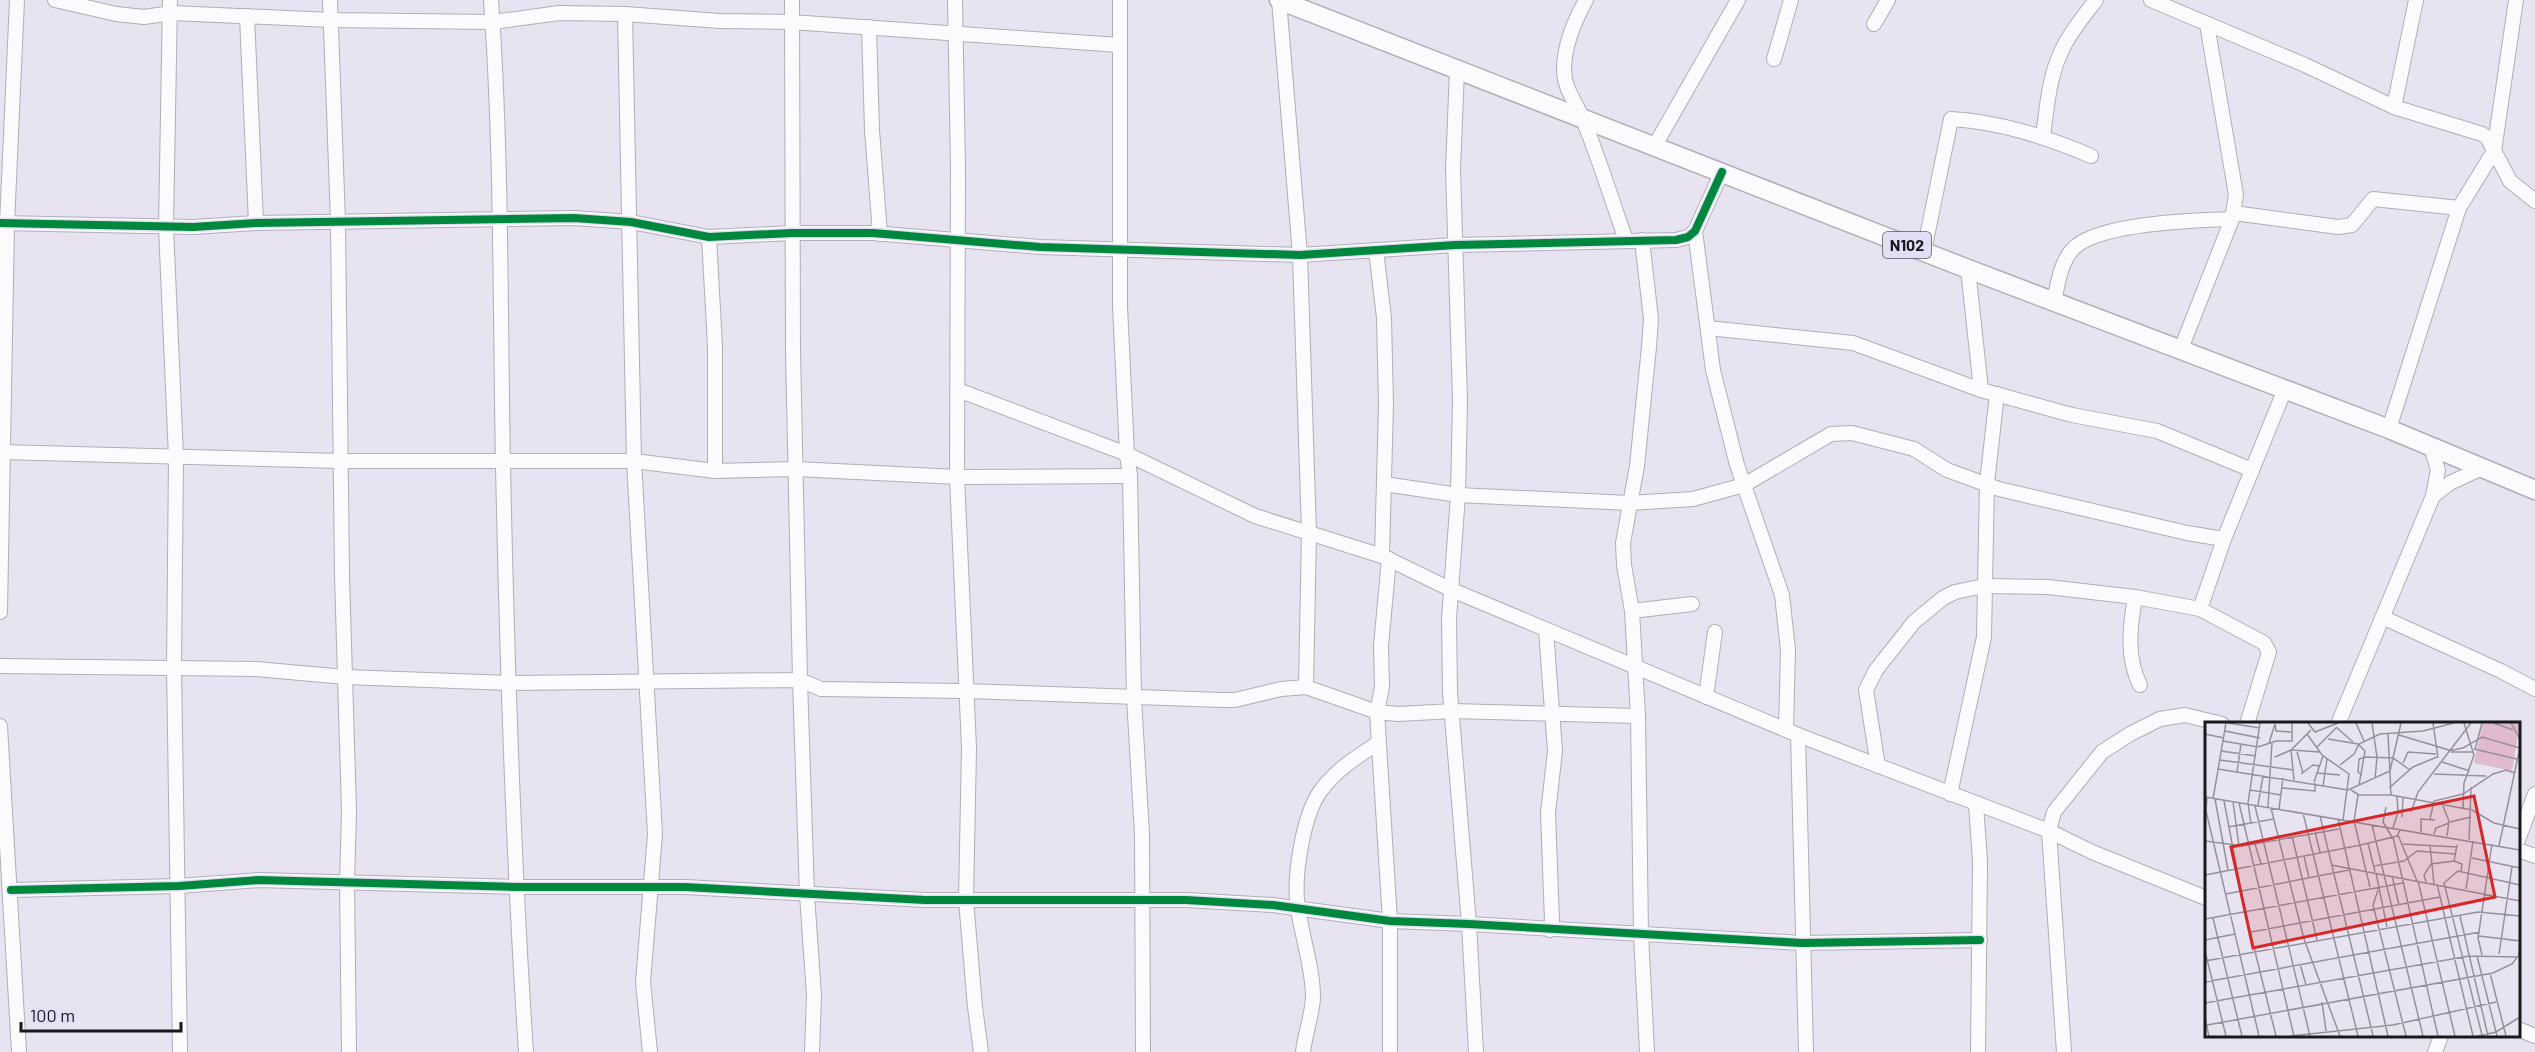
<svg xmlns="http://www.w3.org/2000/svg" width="2535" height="1052" font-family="Barlow,sans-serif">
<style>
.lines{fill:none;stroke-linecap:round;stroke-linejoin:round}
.minor-casing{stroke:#b1aeb7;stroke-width:16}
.major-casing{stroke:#b1aeb7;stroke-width:21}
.minor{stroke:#fbfbfd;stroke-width:14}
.major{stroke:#fbfbfd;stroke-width:18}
.cycleway-casing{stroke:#e4def5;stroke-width:11}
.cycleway{stroke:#00873e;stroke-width:8}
.labels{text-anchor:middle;stroke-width:6;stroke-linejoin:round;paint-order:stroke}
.shield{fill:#e4def5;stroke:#57535f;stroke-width:1.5}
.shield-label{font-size:16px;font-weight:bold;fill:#1a171f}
.inset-road{fill:none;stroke:#95919c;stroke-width:1.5}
.view{fill:#d62828;fill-opacity:0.15;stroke:#d62828;stroke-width:3}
.inset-edge{fill:none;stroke:#1a171f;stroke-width:3}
</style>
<rect width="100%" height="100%" fill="#e7e3f0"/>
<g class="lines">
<defs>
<g id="minor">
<polyline points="55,0 116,14 144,17 172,13 331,20 493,22 559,13 625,14 720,21 791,22 1119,45"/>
<polyline points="170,0 166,227 176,457 174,667 180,1052"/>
<polyline points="330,0 338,222 342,576 349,811 347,882 349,1052"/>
<path d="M491,0c11,155 9,310 12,465 4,196 10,392 23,587"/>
<polyline points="792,0 793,351 800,680 807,895 814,995 812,1052"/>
<polyline points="955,0 958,168 957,477 969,748 966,900 975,1007 981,1052"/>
<polyline points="1120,0 1120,306 1127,454 1130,476 1134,698 1142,834 1143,1052"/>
<polyline points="1279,0 1300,255 1309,532 1306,687"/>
<path d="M1586,0c-12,22 -22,45 -22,70 0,20 14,35 20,52 16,39 28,79 42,118"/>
<polyline points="2151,0 2305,65 2394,107 2482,134 2487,137 2510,181 2535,201"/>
<polyline points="625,14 634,461 655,834 643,982 650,1052"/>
<polyline points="247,16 256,223"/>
<polyline points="1874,24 1888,0"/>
<polyline points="869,27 872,130 880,234"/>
<polyline points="1774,59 1791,0"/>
<polyline points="1457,70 1453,169 1460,400 1458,495 1449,619 1450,692 1469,924 1476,1052"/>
<polyline points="2394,107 2416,0"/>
<path d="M2043,136c4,-29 6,-60 19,-86 8,-18 22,-34 34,-50"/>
<polyline points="1654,147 1738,0"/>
<polyline points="2234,213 2338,227 2352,225 2373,199 2459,208"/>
<polyline points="0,223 193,227 256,223 574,218 631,222 709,237 792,233 873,233 1040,247 1300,255 1455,245 1676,240 1688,237 1695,231 1722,172"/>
<polyline points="1695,231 1713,370 1737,465 1782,595 1788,650 1786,729"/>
<polyline points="709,237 715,346 715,471"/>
<polyline points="1642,240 1651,319 1649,347 1637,466 1623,543 1624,565 1632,611 1638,716 1641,934 1647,1052"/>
<polyline points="1376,250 1384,318 1386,404 1382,556"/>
<path d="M1924,251l27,-132c50,3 95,18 140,37"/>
<polyline points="1968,269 1981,390"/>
<path d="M2054,301c4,-17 6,-37 18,-51 23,-27 126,-30 160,-31"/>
<polyline points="1708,328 1853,343 1981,390 2072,415 2157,431 2252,470"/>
<polyline points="2181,349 2232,219 2236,195 2207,24"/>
<polyline points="958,390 1127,454 1255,516 1382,556 1452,590 1798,735 2049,831 2092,852 2206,898"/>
<polyline points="2389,429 2459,208 2494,151 2516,0"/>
<polyline points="0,452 340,461 634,461 715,471 796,469 957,477 1130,476"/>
<polyline points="1384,484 1458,495 1630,503 1693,499 1744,485 1831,434 1852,433 1914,449 1947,470 1999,489 2187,533 2224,539"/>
<polyline points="2433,496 2450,483 2482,468"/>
<polyline points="1389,559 1381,646 1382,687 1377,712 1390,921 1390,1052"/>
<path d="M2135,597c-5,30 -9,60 5,88"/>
<polyline points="1632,611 1692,604"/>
<polyline points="0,612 7,224 17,0"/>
<polyline points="2382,617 2501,671 2535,689"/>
<polyline points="1546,630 1555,751 1548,813 1552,921 1550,930"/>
<polyline points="0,666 256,669 345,677 510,683 800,680 821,689 965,691 1222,700 1235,700 1281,689 1306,687 1377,712 1398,714 1453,711 1638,716"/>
<polyline points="1706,697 1715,632"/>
<polyline points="2247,724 2269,652 2264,643 2200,609 2224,539 2285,389"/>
<polyline points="2338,724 2433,496 2438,470 2431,447"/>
<polyline points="0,726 19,1052"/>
<polyline points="1798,735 1806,1052"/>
<polyline points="1878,766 1866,690 1876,670 1914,622 1943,598 1955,592 1984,586 2048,587 2135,597 2200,609"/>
<polyline points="1950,794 1984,637 1987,483 1997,394"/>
<polyline points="1976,805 1980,861 1978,1052"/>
<polyline points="2518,840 2535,794"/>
<polyline points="2518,850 2535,856"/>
<polyline points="11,890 179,886 258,880 517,887 685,887 925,900 1186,900 1273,905 1390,921 1469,924 1802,943 1980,940"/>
<polyline points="2518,1029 2535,1036"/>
<path d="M1303,1052c2,-18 9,-36 10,-54 0,-31 -11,-60 -15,-90 -5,-30 5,-95 24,-119 14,-19 36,-33 56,-46"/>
<polyline points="2064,1052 2049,831 2054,812 2102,752 2130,734 2160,719 2185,715 2222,724"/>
<polyline points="2435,1052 2441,1036"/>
</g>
<polyline id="major" points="1279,0 1968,269 2389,429 2535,490"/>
</defs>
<use href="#minor" class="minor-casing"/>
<use href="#major" class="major-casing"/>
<use href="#minor" class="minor"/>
<use href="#major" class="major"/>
<defs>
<g id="cycleway">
<polyline points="0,223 193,227 256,223 574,218 631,222 709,237 792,233 873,233 1040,247 1300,255 1455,245 1676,240 1688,237 1695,231 1722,172"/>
<polyline points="11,890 179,886 258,880 517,887 685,887 925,900 1186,900 1273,905 1390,921 1469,924 1802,943 1980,940"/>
</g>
</defs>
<use href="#cycleway" class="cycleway-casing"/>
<use href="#cycleway" class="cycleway"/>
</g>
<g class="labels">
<rect class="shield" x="1883" y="232" width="48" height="26" rx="4.5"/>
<g class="shield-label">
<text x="1907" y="251">N102</text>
</g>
</g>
<g transform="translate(2205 722)">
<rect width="315" height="315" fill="#e7e3f0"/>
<path d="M278,1h37l-8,48 -38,-8z" fill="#e1bad0"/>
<path class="inset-road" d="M23,1l32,5M103,1l7,9 23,-9M151,1l8,18M167,1l5,34 -2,22M228,1l5,35M289,1l19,7M306,1l9,16M70,2l1,7 16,1M131,5l17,15M20,9l35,7M183,11l3,62M0,12l19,4M102,12l15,21 27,19 -6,46M194,13l50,15M123,17l30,5 7,7 -6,34M18,19l35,6 18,-6h16M87,20v-19M64,21l6,-19M112,25l19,-19M269,27l43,10M86,28l3,30M87,28l27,2M270,28l7,-27M16,29l35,5M243,29l15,-3 19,-11 38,11M92,30l6,21M246,30h22M70,35l16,-7 20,-20M15,38l73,10M237,40l28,9M198,41l5,-11 28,2M135,43l14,-11 5,-10 21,-10 43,-3 31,-8M13,47l130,21 42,-19 11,-48M32,50l4,-28M112,51l23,2M96,52l12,-9 6,1M229,52l52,2M157,53l-4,-3 1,-13 6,-2 28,1 17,12M109,60l9,-26M118,64l4,-27M77,66l33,3v-8M184,66l24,-21 24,-10M45,68l31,5M146,68l8,5h32l81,15 22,13 26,6M153,73l-4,26 16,66M0,75l315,53M2,76l-1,13 53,225M8,77l13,-76M10,77l13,71M19,79l21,110 31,125M28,80l6,44M34,81l55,233M53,83l5,-29M50,84l55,230M238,84l6,15 -2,15M63,85l4,-65M181,85l-3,15 9,15M66,86l33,131 36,97M74,87l4,-31M258,87l1,-26 10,-28 -10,-32M206,90l7,-20 53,-69M98,91l55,223M115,94l53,220M197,95l1,-19M133,97l50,217M225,97l4,-18 29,-7 30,-20 13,-4 9,3M245,100l21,-5M46,102l-3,-21 12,-80M167,103l51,211M23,105l46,-8M188,106l5,-16 -1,-15M110,110l5,20M216,110v-13l14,1M229,112l2,-6 13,-5M193,113l19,46M87,114l25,104M188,115l45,199M264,118l2,-53M0,119l38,5 96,-17M163,121l7,29M50,122l6,20M197,122l54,3M225,123l4,39M252,123l-3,16 8,3 -1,8M294,124l21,-99M99,134l5,22M267,136l48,10M126,143l189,36M169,144l30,-5 13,-10 38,3M171,151l11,54M0,153l156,-30 36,-9 3,-6M187,154l7,29M213,159l37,155M221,160l-2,-7 7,-11 23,-3M232,162l36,152M261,167l7,-48M173,168l-5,15 33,131M21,172l123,-24M255,194l28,120M8,196l29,118M0,197l198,-36M46,210l189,-35M0,218l30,-6M0,229l21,85M294,232l13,-87M277,233l-4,-17 14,-94M272,234l20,80M0,239l273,-49 42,4M95,242l6,21M285,251l16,63M0,260l275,-50M117,280l4,29M0,281l264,-47 48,1M0,296l4,18M2,303l286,-52 19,-9 7,-9 1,-14 -41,-5M277,313l-38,-152 14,-12 62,14M86,314l102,-11 103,-23M273,314l18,-4 24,-15"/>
<path class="view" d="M269,74l21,101 -242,51 -22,-101z"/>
<rect width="315" height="315" class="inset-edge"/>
</g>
<path d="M21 1022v9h160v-9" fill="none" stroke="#1a171f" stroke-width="3"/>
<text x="30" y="1022" font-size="18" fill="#1a171f" stroke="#e4def5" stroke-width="4.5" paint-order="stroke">100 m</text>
</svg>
